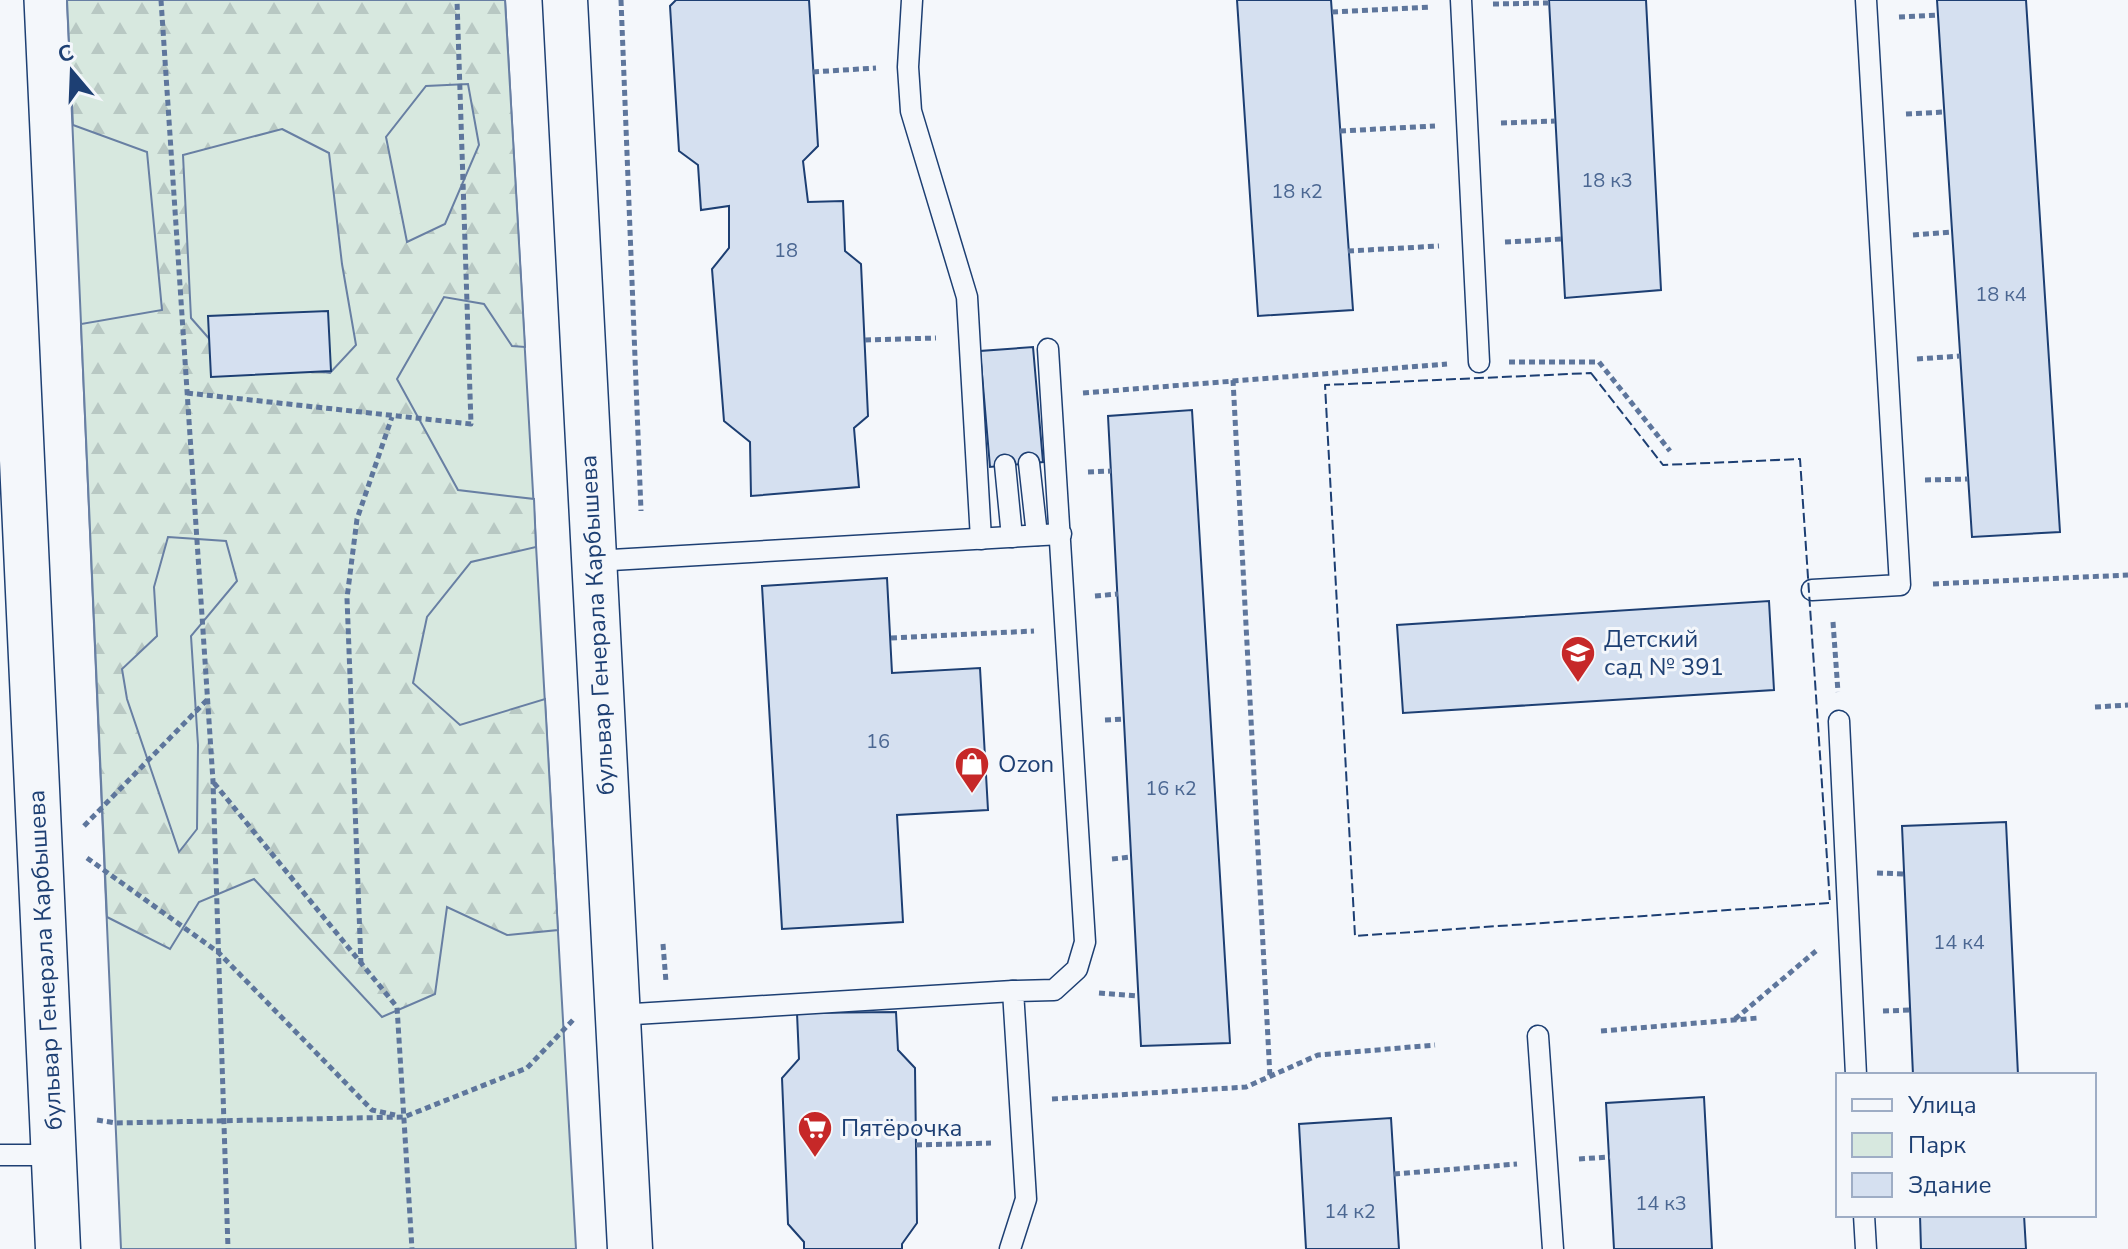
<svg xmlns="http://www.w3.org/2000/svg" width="2128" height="1249" font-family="'Nunito Sans',sans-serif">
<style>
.green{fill:#d7e8df;stroke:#687fa3;stroke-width:2}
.forest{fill:url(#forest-firs);stroke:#687fa3;stroke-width:2;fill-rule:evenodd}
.building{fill:#d5e0f0;stroke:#1d3f73;stroke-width:2}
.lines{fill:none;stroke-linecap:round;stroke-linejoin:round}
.lane-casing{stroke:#1d3f73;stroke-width:23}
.secondary-casing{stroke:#1d3f73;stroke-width:47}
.path{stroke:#5e769c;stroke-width:5;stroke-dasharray:6 4;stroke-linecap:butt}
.lane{stroke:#f4f7fb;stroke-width:20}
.secondary{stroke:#f4f7fb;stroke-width:44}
.fence{stroke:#1d3f73;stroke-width:2;stroke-dasharray:10 4;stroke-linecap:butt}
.labels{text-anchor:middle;stroke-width:6;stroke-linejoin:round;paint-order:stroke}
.number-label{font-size:20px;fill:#4b6792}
.street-label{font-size:24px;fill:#1d3f73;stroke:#f4f7fb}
.poi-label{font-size:24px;fill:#1d3f73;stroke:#f4f7fb;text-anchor:start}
</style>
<defs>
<pattern id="forest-firs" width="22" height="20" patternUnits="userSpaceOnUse" patternTransform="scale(2)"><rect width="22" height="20" fill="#d7e8df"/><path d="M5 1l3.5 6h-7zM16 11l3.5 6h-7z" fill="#b8c8c3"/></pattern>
</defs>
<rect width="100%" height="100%" fill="#f4f7fb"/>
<polygon class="green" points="67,0 505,0 576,1249 121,1249"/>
<path class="forest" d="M67,0h438l20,347 -13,-1 -28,-42 -40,-7 -47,82 61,111 76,9 2,48 -65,15 -44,55 -14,66 47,42 85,-26 13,231 -51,5 -60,-28 -12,87 -53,23 -128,-138 -55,23 -29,47 -63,-32 -26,-593 81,-14 -15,-158 -74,-27zM468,84l11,61 -34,79 -38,18 -21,-105 40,-51zM282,129l47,24 13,111 14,81 -26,28 -103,-14 -36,-41 -8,-163zM168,537l58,4 11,40 -46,55 7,109 -1,84 -18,23 -52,-153 -5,-30 35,-33 -3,-49z"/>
<g class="building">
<polygon points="676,0 809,0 818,146 803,161 808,202 843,201 845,251 861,264 868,416 854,428 859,487 751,496 750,442 724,421 712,269 729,248 729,206 701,210 698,165 679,151 670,6"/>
<polygon points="1237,0 1331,0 1353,310 1258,316"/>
<polygon points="1549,0 1646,0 1661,290 1565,298"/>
<polygon points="1937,0 2026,0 2060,532 1972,537"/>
<polygon points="328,311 331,371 211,377 208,316"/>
<polygon points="1033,347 1043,462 990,467 980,351"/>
<polygon points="1192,410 1230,1043 1141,1046 1108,416"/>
<polygon points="887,578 892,673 980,668 988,810 897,815 903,922 782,929 762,586"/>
<polygon points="1769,601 1774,690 1403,713 1397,625"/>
<polygon points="2006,822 2018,1075 1913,1075 1902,826"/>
<polygon points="896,1012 898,1050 915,1068 917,1223 902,1244 902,1249 804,1249 804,1242 788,1224 782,1078 799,1059 797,1013"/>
<polygon points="1704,1097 1712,1249 1614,1249 1606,1103"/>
<polygon points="1391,1118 1399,1249 1306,1249 1299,1124"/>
<polygon points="1920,1215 2024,1215 2026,1249 1921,1249"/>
</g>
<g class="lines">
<defs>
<g id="lane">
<polyline points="912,0 908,67 911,111 967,297 981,539"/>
<polyline points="1461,0 1479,362"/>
<polyline points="1029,463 1037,535"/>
<polyline points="1005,465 1012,537"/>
<polyline points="594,561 1061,534"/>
<polyline points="1812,590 1900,585 1866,0"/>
<polyline points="1839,721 1856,1075"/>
<polyline points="618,1015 1013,991"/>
<polyline points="1538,1036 1553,1249"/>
<polyline points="0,1155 54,1155"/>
<polyline points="1864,1215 1866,1249"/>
<polyline points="1010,1249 1026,1199 1013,991 1054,990 1077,969 1085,942 1048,349"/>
</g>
<g id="secondary">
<polyline points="1,0 58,1249"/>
<polyline points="565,0 630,1249"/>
</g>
</defs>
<use href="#lane" class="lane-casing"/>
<use href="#secondary" class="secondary-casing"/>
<g class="path">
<polyline points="161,0 213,781 228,1249"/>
<polyline points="621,0 641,511"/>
<polyline points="1493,4 1549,3"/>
<polyline points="1332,12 1431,7"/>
<polyline points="1899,17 1938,15"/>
<polyline points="813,72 876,68"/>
<polyline points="1906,114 1944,112"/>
<polyline points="1501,123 1555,121"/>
<polyline points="1340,131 1435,126"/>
<polyline points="1913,235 1952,232"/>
<polyline points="1505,242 1562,239"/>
<polyline points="1348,251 1439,246"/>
<polyline points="865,340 936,338"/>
<polyline points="1917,359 1960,356"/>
<polyline points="1509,362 1599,362 1670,451"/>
<polyline points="1233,380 1270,1077"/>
<polyline points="187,393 471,424 457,0"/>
<polyline points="1083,393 1447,364"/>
<polyline points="1088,472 1111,471"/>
<polyline points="1925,480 1968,479"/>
<polyline points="1933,584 2128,575"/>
<polyline points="1095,596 1118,594"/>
<polyline points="1833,622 1838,692"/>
<polyline points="891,638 1034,631"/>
<polyline points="2095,707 2128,705"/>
<polyline points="1105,720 1124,719"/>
<polyline points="214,783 397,1007 412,1249"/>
<polyline points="84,826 207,700"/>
<polyline points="87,858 218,952 372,1110 395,1115"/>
<polyline points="1112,859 1131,857"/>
<polyline points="1877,873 1904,874"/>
<polyline points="663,944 666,982"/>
<polyline points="361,964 347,598 357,519 392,417"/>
<polyline points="1099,993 1138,996"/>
<polyline points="1883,1011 1910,1010"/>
<polyline points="1735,1019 1816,951"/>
<polyline points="1601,1031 1758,1018"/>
<polyline points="1052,1099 1246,1087 1318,1055 1435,1045"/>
<polyline points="97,1120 116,1123 404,1117 527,1068 573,1020"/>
<polyline points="916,1145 991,1143"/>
<polyline points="1579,1159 1610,1157"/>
<polyline points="1394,1174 1517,1164"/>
</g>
<use href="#lane" class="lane"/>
<use href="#secondary" class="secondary"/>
<polygon class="fence" points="1591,373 1663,465 1800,459 1830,903 1355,936 1325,385"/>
</g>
<defs>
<symbol id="school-pin" viewBox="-11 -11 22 30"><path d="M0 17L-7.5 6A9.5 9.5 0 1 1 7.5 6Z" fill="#c62828" stroke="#f4f7fb"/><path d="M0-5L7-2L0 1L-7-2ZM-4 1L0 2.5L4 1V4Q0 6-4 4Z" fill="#fff"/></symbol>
<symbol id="shop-pin" viewBox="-11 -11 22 30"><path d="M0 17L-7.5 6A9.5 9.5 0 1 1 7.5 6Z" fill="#c62828" stroke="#f4f7fb"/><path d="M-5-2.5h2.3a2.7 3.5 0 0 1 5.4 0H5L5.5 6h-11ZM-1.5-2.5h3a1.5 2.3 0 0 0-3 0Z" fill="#fff"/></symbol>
<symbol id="supermarket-pin" viewBox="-11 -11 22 30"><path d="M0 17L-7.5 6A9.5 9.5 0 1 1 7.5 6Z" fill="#c62828" stroke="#f4f7fb"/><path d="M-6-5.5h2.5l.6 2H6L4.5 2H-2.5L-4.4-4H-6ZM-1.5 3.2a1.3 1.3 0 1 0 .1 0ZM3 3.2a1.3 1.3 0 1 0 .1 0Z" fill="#fff"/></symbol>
</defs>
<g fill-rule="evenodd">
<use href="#school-pin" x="1558" y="633" width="40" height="54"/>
<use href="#shop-pin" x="952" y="744" width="40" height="54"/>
<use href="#supermarket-pin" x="795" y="1108" width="40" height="54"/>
</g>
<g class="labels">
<g class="number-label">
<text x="1607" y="187">18 к3</text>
<text x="1297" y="198">18 к2</text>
<text x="786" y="257">18</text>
<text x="2001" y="301">18 к4</text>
<text x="878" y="748">16</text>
<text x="1171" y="795">16 к2</text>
<text x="1959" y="949">14 к4</text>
<text x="1661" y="1210">14 к3</text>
<text x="1350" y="1218">14 к2</text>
</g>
<g class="street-label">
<text transform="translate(597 625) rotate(-93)" y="8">бульвар Генерала Карбышева</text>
<text transform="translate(45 960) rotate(-93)" y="8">бульвар Генерала Карбышева</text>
</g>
<g class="poi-label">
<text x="1604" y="647">Детский<tspan x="1604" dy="28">сад № 391</tspan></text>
<text x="998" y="772">Ozon</text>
<text x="841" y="1136">Пятёрочка</text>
</g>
</g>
<rect x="1836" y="1073" width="260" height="144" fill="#f4f7fb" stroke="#9eadc5" stroke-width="2"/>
<rect x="1852" y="1099" width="40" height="12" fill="#f4f7fb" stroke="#9eadc5" stroke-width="2"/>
<text x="1908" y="1113" font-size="24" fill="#1d3f73">Улица</text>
<rect x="1852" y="1133" width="40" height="24" fill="#d7e8df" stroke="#9eadc5" stroke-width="2"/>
<text x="1908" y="1153" font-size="24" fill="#1d3f73">Парк</text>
<rect x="1852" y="1173" width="40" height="24" fill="#d5e0f0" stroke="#9eadc5" stroke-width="2"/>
<text x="1908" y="1193" font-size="24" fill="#1d3f73">Здание</text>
<g transform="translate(72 72) rotate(341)" stroke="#f4f7fb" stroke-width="6" paint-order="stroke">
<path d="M0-6L14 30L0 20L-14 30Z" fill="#1d3f73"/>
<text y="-12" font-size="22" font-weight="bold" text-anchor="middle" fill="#1d3f73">С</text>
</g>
</svg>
